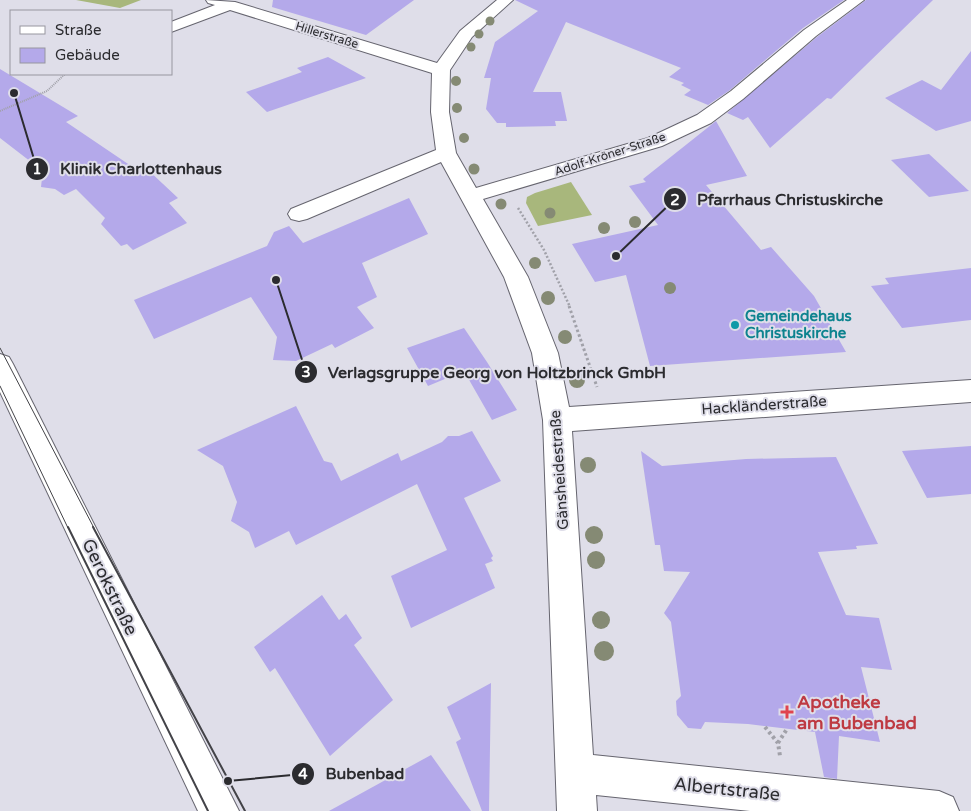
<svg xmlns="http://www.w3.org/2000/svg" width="971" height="811" font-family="'Varela Round',sans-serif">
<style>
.green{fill:#a8b77c}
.building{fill:#b4a9ea}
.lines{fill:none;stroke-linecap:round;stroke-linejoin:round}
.minor-casing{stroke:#66656f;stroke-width:2}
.path-far3{stroke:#a1a1a9;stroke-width:2;stroke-dasharray:1 1;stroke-linecap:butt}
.path-far2{stroke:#a1a1a9;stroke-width:2.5;stroke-dasharray:2 2;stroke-linecap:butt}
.path-far1{stroke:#a1a1a9;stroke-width:3;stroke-dasharray:2.5 2.5;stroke-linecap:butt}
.path{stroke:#a1a1a9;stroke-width:4;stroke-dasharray:3 3;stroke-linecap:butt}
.minor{fill:#fff;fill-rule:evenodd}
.tram-far1{stroke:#434348;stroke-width:1}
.tram{stroke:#434348;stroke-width:2}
.tree{fill:#858a74}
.culture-dot{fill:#0f9aa8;stroke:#dfdee9;stroke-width:2}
.health-dot{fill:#e0444e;stroke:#dfdee9;stroke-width:2}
.labels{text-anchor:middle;stroke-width:4;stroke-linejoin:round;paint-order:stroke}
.far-street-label{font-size:12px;fill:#2b2b2f;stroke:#dfdee9}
.culture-label{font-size:15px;font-weight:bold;fill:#0d838f;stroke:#dfdee9;text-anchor:start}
.street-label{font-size:15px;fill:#2b2b2f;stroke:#dfdee9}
.near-street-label{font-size:18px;fill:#2b2b2f;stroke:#dfdee9}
.near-health-label{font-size:18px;font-weight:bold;fill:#be3a42;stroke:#dfdee9;text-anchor:start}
.leader{fill:none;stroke:#2b2b2f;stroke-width:2}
.callout-dot{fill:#2b2b2f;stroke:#dfdee9;stroke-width:2}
.mark-label{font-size:15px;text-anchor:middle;font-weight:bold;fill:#fff}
.callout-label{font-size:16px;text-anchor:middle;font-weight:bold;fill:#2b2b2f;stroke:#dfdee9;stroke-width:4;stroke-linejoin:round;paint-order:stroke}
</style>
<rect width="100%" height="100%" fill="#dfdee9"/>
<g class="green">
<polygon points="76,0 141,0 120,8"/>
<polygon points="571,182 592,215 538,226 526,203 527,197 535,193"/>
</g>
<g class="building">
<polygon points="273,0 414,0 366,35 272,7"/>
<polygon points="515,0 844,0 803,28 730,90 708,105 684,95 691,90 681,85 684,83 669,77 681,68 566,22 533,92 561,92 567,121 555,121 556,126 506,127 506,123 497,123 486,109 491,78 484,78 495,42 538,11"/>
<polygon points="866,0 933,0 831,99 827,98 770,148 748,117 743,120 727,113 817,37"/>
<polygon points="971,51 971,121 936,131 885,98 922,80 941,90"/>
<polygon points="328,57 366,78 267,112 246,92 302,72 297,68"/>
<polygon points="0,69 78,116 66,122 140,172 147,169 178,198 169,203 187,223 133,250 127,244 121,246 101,224 105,218 76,189 64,195 55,189 41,187 42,178 29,168 35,165 0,138"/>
<polygon points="716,121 747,176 706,185 761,250 771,247 814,296 846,352 650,366 626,275 595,282 572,244 658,225 629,186 646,182 643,179"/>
<polygon points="929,154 969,191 929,197 891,160"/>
<polygon points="409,198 428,234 362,263 377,297 357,307 374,328 335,348 332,344 296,361 273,360 277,337 251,297 154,339 134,300 267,246 274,232 289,226 303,243"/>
<polygon points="971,268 971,320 902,328 871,286 889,284 885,278"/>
<polygon points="464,328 487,362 517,410 492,420 464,371 428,386 407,348"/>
<polygon points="296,406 324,461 332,463 341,481 398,453 401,461 442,442 448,436 459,436 472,431 501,481 464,498 493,556 491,558 493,561 485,564 495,588 411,628 391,576 447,550 417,484 296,545 289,531 255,548 249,532 231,521 237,502 223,466 197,450"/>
<polygon points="971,446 971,494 927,498 902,451"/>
<polygon points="641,451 662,466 746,459 836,457 878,544 856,546 857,549 818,552 846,615 879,618 892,670 861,667 880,742 839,736 837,779 824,777 815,732 748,724 705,722 701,729 688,728 677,715 676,701 681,696 671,622 664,613 690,572 664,571 660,545 655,545"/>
<polygon points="322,595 339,620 346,614 362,638 354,645 393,700 330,756 275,668 270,672 254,647"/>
<polygon points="491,683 489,811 482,811 456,742 461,739 447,707"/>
<polygon points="431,755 471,811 329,811"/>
</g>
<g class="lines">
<defs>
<g id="minor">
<polygon points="206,0 235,2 437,63 460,31 497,0 513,0 472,37 450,70 449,112 456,153 476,188 648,138 697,115 731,91 804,30 847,0 864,0 816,36 743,99 711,123 662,146 483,199 528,277 558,353 569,407 971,380 971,402 572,431 593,755 939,791 953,797 959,811 750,811 596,795 597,811 557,811 543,420 532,353 504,277 441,162 307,219 299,221 291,219 288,214 291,209 436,150 431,112 432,73 230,10 171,32 171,22 215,5 208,3"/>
<polygon points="0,354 9,357 13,364 239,811 198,811 0,392"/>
</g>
</defs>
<use href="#minor" class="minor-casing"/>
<polyline class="path-far3" points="0,111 47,91 65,74"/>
<polyline class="path-far2" points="518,208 544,250 570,307"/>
<polyline class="path-far1" points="569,306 597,387"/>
<g class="path">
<polyline points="765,727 778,743 780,756"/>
<polyline points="778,743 787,729"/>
</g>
<use href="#minor" class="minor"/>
<g class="tram-far1">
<polyline points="0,348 94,528"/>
<polyline points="0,386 68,528"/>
</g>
<g class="tram">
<polyline points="68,527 208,811"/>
<polyline points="93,527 245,811"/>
</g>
</g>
<g class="tree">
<circle cx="490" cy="21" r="4.5"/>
<circle cx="479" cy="34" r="4.5"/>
<circle cx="471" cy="47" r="4.5"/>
<circle cx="456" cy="81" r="5"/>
<circle cx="457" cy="108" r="5"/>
<circle cx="464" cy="138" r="5"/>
<circle cx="474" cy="169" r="5.5"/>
<circle cx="501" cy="204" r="5.5"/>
<circle cx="550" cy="213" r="5.5"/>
<circle cx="635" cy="222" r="6"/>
<circle cx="604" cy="228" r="6"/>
<circle cx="535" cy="263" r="6"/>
<circle cx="670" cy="288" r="6"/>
<circle cx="548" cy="298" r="7"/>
<circle cx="565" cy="337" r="7"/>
<circle cx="577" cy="380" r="8"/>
<circle cx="588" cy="465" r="8"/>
<circle cx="594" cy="535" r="9"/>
<circle cx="596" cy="560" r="9"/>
<circle cx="601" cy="620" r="9"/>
<circle cx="604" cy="651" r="10"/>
</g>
<circle class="culture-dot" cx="735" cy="325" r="5"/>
<path class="health-dot" d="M784.5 704.5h5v5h5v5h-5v5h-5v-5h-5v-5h5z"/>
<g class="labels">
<g class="far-street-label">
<text transform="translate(327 35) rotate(17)" y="4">Hillerstraße</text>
<text transform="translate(610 154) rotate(-18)" y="4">Adolf-Kröner-Straße</text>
</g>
<g class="culture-label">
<text x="745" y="321">Gemeindehaus<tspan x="745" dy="17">Christuskirche</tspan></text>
</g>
<g class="street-label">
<text transform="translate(764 405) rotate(-4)" y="5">Hackländerstraße</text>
<text transform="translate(559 470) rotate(-94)" y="5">Gänsheidestraße</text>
</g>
<g class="near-street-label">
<text transform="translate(110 587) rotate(64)" y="6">Gerokstraße</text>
<text transform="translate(727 789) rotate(6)" y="6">Albertstraße</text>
</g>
<g class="near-health-label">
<text x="797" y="708">Apotheke<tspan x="797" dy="21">am Bubenbad</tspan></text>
</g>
</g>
<path class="leader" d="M14 93L37 169M616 256L675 199M276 280L306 372M228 781L303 774"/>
<g class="callout-dot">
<circle cx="14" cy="93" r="5"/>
<circle cx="616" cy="256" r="5"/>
<circle cx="276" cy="280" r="5"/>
<circle cx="228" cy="781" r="5"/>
<circle cx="37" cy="169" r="12"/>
<circle cx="675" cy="199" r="12"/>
<circle cx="306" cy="372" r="12"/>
<circle cx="303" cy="774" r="12"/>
</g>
<g class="mark-label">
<text x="37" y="174">1</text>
<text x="675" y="205">2</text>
<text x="306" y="377">3</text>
<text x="303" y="779">4</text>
</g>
<g class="callout-label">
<text x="141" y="174">Klinik Charlottenhaus</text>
<text x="790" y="205">Pfarrhaus Christuskirche</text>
<text x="497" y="378">Verlagsgruppe Georg von Holtzbrinck GmbH</text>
<text x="365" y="779">Bubenbad</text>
</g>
<rect x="10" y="10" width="162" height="65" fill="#dfdee9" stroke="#97969f"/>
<rect x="20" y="26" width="25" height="8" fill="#ffffff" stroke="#97969f"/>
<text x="55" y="35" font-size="15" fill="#2b2b2f">Straße</text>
<rect x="20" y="48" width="25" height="15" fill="#b4a9ea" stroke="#97969f"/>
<text x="55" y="60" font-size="15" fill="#2b2b2f">Gebäude</text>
</svg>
